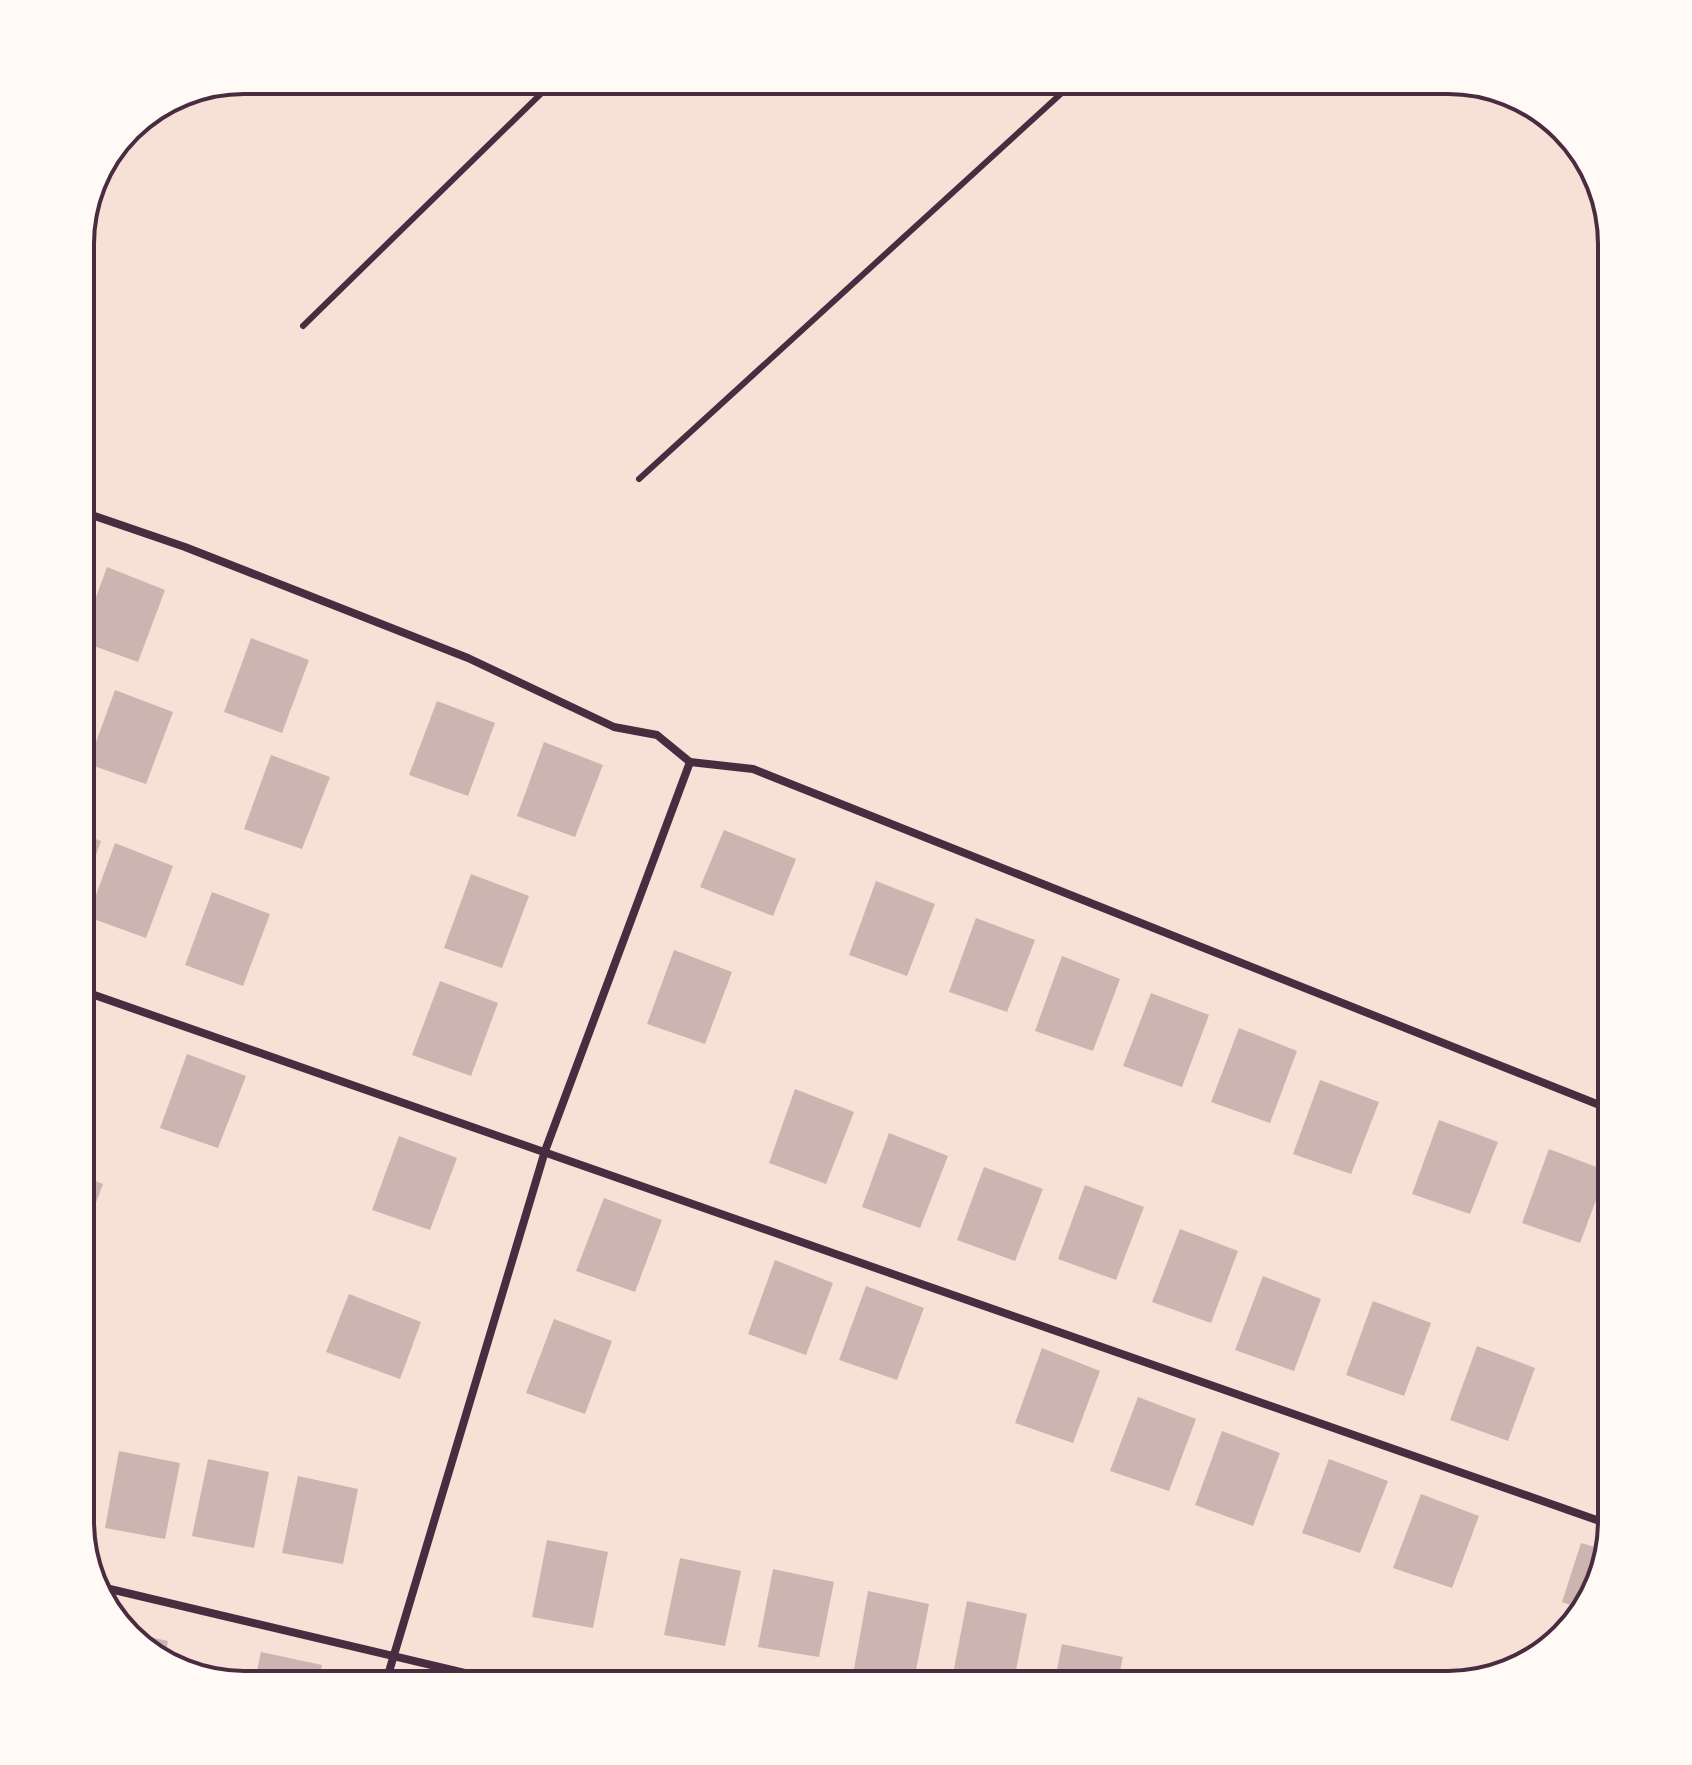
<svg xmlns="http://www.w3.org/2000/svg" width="1692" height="1765" font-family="'Nunito Sans',sans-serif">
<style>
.building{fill:#ccb4b1}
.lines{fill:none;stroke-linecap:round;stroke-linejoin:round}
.service{stroke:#4a2c40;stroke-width:6}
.minor{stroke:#4a2c40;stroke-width:8}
.rim{fill:none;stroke:#4a2c40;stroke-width:4}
</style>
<rect width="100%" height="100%" fill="#f7e1d7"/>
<g class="building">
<polygon points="107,567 165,590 138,662 80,641"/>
<polygon points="251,638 309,660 282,733 224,712"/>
<polygon points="115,690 173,712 146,784 88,764"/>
<polygon points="437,701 495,723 468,796 409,775"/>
<polygon points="544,742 603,765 575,837 517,816"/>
<polygon points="271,755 330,777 302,849 244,829"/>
<polygon points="724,830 796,859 773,916 700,887"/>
<polygon points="80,833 101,841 81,897 80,897"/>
<polygon points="115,843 173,866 146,938 88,917"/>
<polygon points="471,874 529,896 502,968 444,948"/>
<polygon points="876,881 935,904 907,976 849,955"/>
<polygon points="212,892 270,914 243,986 185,965"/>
<polygon points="976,918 1035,940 1007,1012 949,992"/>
<polygon points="674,950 732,972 705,1044 647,1024"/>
<polygon points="1062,956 1120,979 1093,1051 1035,1031"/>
<polygon points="440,981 498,1003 471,1076 412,1055"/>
<polygon points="1151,993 1209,1015 1182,1087 1123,1066"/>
<polygon points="1239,1028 1297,1051 1270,1123 1211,1102"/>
<polygon points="187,1054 246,1076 218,1148 160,1128"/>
<polygon points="1320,1080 1379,1102 1351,1174 1293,1154"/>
<polygon points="795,1089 854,1112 826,1184 769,1163"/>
<polygon points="1439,1120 1498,1142 1470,1214 1412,1194"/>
<polygon points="889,1133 948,1156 920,1228 862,1207"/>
<polygon points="399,1136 457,1158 430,1230 372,1210"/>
<polygon points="1549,1149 1607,1171 1580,1243 1522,1223"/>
<polygon points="984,1167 1043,1189 1015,1261 957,1240"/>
<polygon points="80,1175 103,1184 80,1246"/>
<polygon points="1085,1185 1144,1207 1116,1280 1058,1259"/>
<polygon points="604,1198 662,1220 635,1292 576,1271"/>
<polygon points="1180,1229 1238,1251 1211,1323 1152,1302"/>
<polygon points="775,1260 833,1283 806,1355 748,1334"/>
<polygon points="1263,1276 1321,1299 1294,1371 1235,1350"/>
<polygon points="866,1286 924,1308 897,1380 839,1360"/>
<polygon points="349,1294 421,1322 400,1379 326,1352"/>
<polygon points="1373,1301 1431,1323 1404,1396 1346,1375"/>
<polygon points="554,1319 612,1341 585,1414 526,1393"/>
<polygon points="1477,1346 1535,1368 1508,1441 1450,1420"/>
<polygon points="1042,1348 1100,1371 1073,1443 1015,1423"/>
<polygon points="1138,1397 1196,1419 1169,1491 1110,1471"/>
<polygon points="1611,1400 1612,1400 1612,1460 1597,1456"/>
<polygon points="1222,1431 1280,1453 1253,1526 1195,1505"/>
<polygon points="119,1451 180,1463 165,1539 105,1528"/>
<polygon points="208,1459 269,1472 254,1548 192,1536"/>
<polygon points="1329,1459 1388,1481 1360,1553 1302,1533"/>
<polygon points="298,1476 358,1489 343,1564 282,1553"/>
<polygon points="1421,1494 1479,1516 1452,1588 1393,1568"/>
<polygon points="547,1540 608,1552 593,1628 532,1617"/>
<polygon points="1581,1543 1605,1550 1595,1593 1583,1609 1562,1602"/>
<polygon points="680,1558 741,1571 725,1646 664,1635"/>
<polygon points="773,1569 834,1582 819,1657 758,1647"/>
<polygon points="868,1591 929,1604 914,1680 854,1669"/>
<polygon points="967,1601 1027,1614 1013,1685 952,1679"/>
<polygon points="125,1632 168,1641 164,1662"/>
<polygon points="1062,1644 1123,1657 1117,1685 1054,1685"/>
<polygon points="261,1652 322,1665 318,1685 254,1685"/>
<polygon points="1155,1670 1216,1682 1215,1685 1152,1685"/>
</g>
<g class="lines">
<g class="service">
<polyline points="303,326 555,80"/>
<polyline points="639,479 1076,80"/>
</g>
<g class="minor">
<polyline points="80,511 185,547 468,658 614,727 657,735 690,762"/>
<polyline points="690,762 753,769 1612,1110"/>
<polyline points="80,990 1611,1525"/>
<polyline points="93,1585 516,1685"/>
<polyline points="385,1685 545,1151 690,762"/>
</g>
</g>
<path d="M0 0H1692V1765H0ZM244 94H1448A150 150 0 0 1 1598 244V1521A150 150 0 0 1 1448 1671H244A150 150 0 0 1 94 1521V244A150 150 0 0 1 244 94Z" fill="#fffaf5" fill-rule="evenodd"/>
<path class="rim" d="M244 94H1448A150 150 0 0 1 1598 244V1521A150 150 0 0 1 1448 1671H244A150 150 0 0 1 94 1521V244A150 150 0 0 1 244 94Z"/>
</svg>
